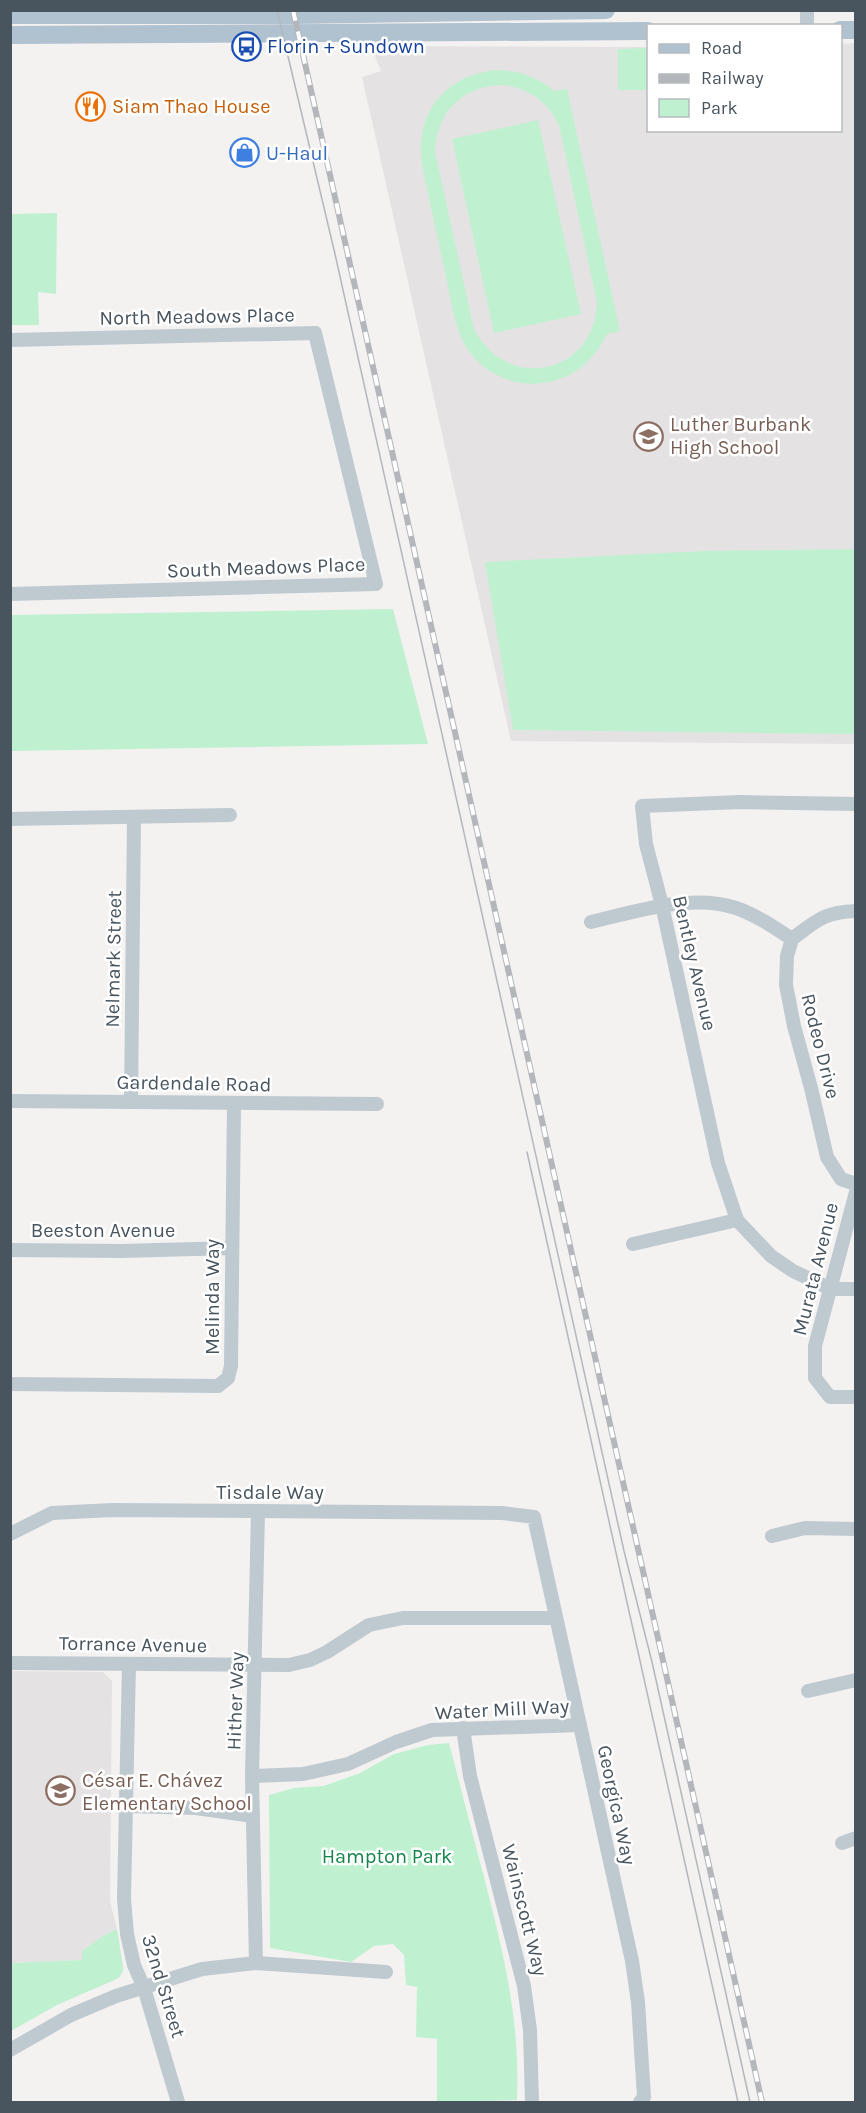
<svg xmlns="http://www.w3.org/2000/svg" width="866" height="2113" font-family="Karla,sans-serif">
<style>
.education{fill:#e5e2e3}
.green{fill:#bff1d1;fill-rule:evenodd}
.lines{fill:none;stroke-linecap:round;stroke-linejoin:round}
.minor{stroke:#bfc9d0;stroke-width:14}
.major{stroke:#b0c1d0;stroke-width:18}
.tram{stroke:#b3b7bc;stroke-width:1.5}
.rail-casing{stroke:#b3b7bc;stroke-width:6}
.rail{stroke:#fff;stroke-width:4;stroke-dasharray:11;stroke-linecap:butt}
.labels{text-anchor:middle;stroke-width:5;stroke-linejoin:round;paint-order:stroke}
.transit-label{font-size:20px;fill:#164399;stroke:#fff;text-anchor:start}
.food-label{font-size:20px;fill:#c56008;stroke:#fff;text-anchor:start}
.shop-label{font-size:20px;fill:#366cbe;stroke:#fff;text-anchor:start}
.street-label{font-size:20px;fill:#48555f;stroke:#fff}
.education-label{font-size:20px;fill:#785e54;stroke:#fff;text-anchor:start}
.park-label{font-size:20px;fill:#158549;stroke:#fff}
</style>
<rect width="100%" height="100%" fill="#f4f1f1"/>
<g class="education">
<polygon points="855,43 855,744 511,741 362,77 381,71 371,46 648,47 648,130 840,130 841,44"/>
<polygon points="10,1671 103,1672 112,1681 110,1901 117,1929 104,1935 82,1951 82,1960 11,1963"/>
</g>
<g class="green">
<polygon points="648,48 648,90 618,90 618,49"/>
<path d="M494,70c23,0 43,6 60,21l13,-2 53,242 -13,3c-13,27 -35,46 -66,49 -29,4 -59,-11 -75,-36 -12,-20 -15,-47 -20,-70 -8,-37 -16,-74 -24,-112 -7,-51 21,-88 72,-95zM505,85c26,5 42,17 54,40l38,178c-3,72 -90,90 -123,26l-39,-177c1,-41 30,-68 70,-67z"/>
<polygon points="538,120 581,314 494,333 452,139"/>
<polygon points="57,213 56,294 38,292 39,325 11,325 11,214"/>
<polygon points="855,549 855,734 513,730 485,562 704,551"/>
<polygon points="393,609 428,744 11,751 11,615"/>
<path d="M449,1743c12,45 23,90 35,134 20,78 36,142 33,223l-80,2v-63l-21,-2 1,-50 -11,-2 -2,-30 -11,-11 -19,2 -23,16 -81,-14 -1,-153 25,-7 30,-2 36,-13 34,-19 34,-9z"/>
<polygon points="117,1929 123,1966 123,1971 119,1978 57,2005 11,2031 11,1963 82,1960 82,1951 104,1935"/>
</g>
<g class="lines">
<g class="minor">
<polyline points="807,10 807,26"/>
<polyline points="10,340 315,333 376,584 10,594"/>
<polyline points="856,804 740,802 642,806 646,844 662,905 718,1163 737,1220 771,1256 793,1271 831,1289 856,1289"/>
<polyline points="10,819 230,815"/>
<path d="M591,922c43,-10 100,-29 145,-14 20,7 38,19 56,31"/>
<polyline points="792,939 787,956 786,985 794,1026 811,1088 827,1157 841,1179 856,1184"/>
<path d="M792,939c24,-18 32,-27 64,-28"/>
<polyline points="10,1101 377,1104"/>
<polyline points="131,1102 134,817"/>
<polyline points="856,1192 815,1346 815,1378 830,1397 856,1397"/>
<polyline points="633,1244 737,1220"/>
<polyline points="10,1250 121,1251 232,1248"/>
<polyline points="10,1384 218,1386 228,1378 231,1366 234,1104"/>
<polyline points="10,1534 52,1513 113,1510 502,1513 534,1517 632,1961 638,2002 644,2097 640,2102"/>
<polyline points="772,1536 805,1528 856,1529"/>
<polyline points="10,1663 289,1665 310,1660 327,1652 369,1625 403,1618 556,1618"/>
<polyline points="129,1664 124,1899 127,1934 134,1965 144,1988 178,2102"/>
<polyline points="808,1691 856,1680"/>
<polyline points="463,1728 470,1776 524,1986 530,2030 532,2102"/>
<polyline points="252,1776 303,1774 348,1764 396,1742 432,1730 580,1725"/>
<polyline points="127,1806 196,1808 253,1816"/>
<polyline points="842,1843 856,1838"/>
<polyline points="256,1963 252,1776 258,1512"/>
<polyline points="10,2050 71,2015 116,1996 202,1969 256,1963 386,1972"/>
</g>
<g class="major">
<polyline points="10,15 294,15 606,10"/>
<polyline points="840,30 856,30"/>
<polyline points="10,35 648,31"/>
</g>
<g class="tram">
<polyline points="277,10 335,254 624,1551 652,1662 750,2102"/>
<polyline points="527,1152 738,2102"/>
</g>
<defs>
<polyline id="rail" points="293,10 762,2102"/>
</defs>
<use href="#rail" class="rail-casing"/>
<use href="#rail" class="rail"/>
</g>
<defs>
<symbol id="bus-ring" viewBox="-11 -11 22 22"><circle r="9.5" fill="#fff" stroke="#1a4fb4" stroke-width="1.5"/><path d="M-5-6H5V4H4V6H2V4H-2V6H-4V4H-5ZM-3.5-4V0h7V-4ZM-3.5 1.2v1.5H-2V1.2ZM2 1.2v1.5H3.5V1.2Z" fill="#1a4fb4"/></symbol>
<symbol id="restaurant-ring" viewBox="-11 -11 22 22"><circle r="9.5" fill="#fff" stroke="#e8710a" stroke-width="1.5"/><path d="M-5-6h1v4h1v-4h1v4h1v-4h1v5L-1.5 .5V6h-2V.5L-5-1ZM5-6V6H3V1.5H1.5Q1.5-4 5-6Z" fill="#e8710a"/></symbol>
<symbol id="shop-ring" viewBox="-11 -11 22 22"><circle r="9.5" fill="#fff" stroke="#3f7fe0" stroke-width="1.5"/><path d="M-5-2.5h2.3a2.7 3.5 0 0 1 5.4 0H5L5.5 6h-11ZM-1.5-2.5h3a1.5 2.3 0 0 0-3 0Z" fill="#3f7fe0"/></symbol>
<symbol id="school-ring" viewBox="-11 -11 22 22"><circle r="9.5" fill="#fff" stroke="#8d6e63" stroke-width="1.5"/><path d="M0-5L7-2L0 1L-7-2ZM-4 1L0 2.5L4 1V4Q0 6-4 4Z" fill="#8d6e63"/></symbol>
</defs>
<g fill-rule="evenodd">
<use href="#bus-ring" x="230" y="30" width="33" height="33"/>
<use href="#restaurant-ring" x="74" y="90" width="33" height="33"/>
<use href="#shop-ring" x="228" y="136" width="33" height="33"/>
<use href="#school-ring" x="632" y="420" width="33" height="33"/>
<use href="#school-ring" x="44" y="1774" width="33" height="33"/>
</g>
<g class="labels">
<g class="transit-label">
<text x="267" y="53">Florin + Sundown</text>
</g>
<g class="food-label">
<text x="112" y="113">Siam Thao House</text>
</g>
<g class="shop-label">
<text x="266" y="160">U-Haul</text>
</g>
<g class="street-label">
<text transform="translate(197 316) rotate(-1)" y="7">North Meadows Place</text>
<text transform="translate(266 567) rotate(-2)" y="7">South Meadows Place</text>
<text transform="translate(113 959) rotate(-89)" y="7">Nelmark Street</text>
<text transform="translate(695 963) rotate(77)" y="7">Bentley Avenue</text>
<text transform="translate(821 1046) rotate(76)" y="7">Rodeo Drive</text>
<text transform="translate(194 1083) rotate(1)" y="7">Gardendale Road</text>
<text x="103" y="1237">Beeston Avenue</text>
<text transform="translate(815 1269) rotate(-76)" y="7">Murata Avenue</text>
<text transform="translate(212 1297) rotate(-90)" y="7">Melinda Way</text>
<text x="270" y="1499">Tisdale Way</text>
<text transform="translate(133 1644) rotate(1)" y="7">Torrance Avenue</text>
<text transform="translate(235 1701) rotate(-88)" y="7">Hither Way</text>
<text transform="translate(502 1709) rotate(-3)" y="7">Water Mill Way</text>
<text transform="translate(617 1805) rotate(78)" y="7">Georgica Way</text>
<text transform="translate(525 1910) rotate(76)" y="7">Wainscott Way</text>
<text transform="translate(164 1986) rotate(73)" y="7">32nd Street</text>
</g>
<g class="education-label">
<text x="670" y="431">Luther Burbank<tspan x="670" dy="23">High School</tspan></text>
<text x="82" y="1787">César E. Chávez<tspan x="82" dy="23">Elementary School</tspan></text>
</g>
<g class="park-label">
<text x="387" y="1863">Hampton Park</text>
</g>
</g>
<rect width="866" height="2113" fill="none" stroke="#48555f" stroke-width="24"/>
<rect x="647" y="24" width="195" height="108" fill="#ffffff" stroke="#b6bbbf" stroke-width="1.5"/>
<rect x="659" y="44" width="30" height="9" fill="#b0c1d0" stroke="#b6bbbf" stroke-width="1.5"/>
<text x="701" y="54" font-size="18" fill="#48555f">Road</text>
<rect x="659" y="74" width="30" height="9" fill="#b3b7bc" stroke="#b6bbbf" stroke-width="1.5"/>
<text x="701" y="84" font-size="18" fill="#48555f">Railway</text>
<rect x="659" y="99" width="30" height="18" fill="#bff1d1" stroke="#b6bbbf" stroke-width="1.5"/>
<text x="701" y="114" font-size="18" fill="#48555f">Park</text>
</svg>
